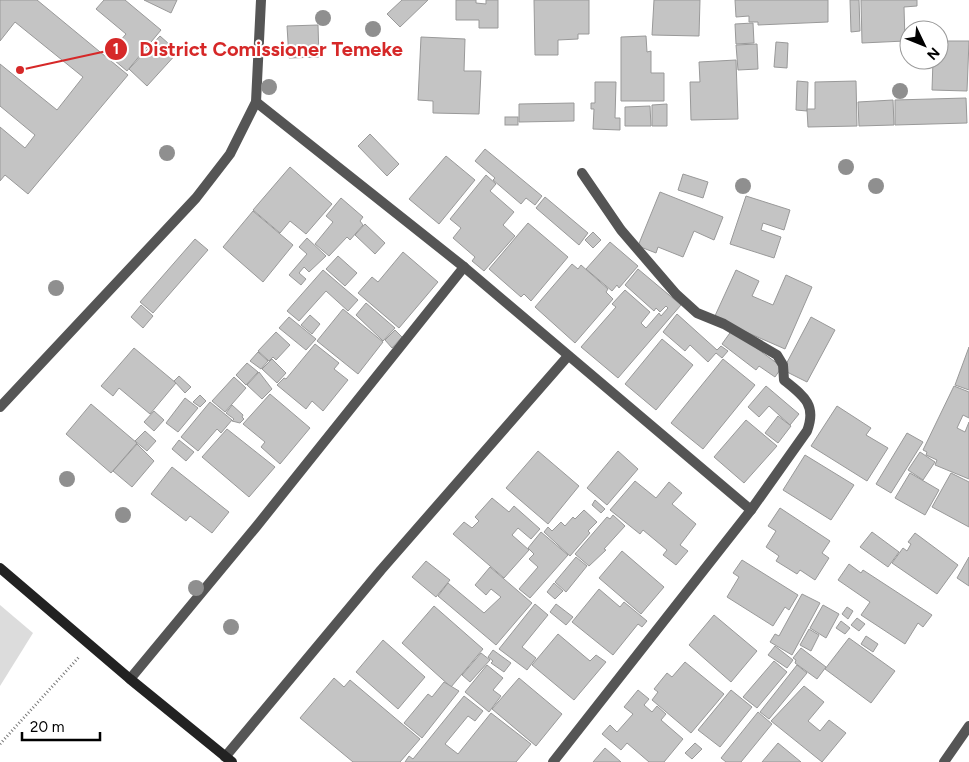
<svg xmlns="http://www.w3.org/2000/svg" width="969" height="762" font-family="Figtree,sans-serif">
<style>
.grass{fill:#dcdcdc}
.building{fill:#c4c4c4;stroke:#999}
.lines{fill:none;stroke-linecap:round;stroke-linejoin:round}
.path{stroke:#777;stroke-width:3;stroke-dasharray:1 2.5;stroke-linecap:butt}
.street{stroke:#555;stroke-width:10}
.secondary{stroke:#222;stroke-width:10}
.tree{fill:#8f8f8f}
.leader{fill:none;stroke:#d62828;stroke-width:2}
.callout-dot{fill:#d62828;stroke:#fff;stroke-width:2}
.mark-label{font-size:15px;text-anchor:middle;font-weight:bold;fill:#fff}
.callout-label{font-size:20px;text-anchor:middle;font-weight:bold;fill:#d62828;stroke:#fff;stroke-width:4;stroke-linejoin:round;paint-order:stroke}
</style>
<rect width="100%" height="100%" fill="#fff"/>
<polygon class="grass" points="0,605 33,633 0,686"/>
<g class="building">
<polygon points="0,0 37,0 128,75 28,194 5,175 0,181 0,127 25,148 35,135 0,106 0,64 57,110 83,77 15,22 0,41"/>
<polygon points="104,0 125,0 161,30 127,71 108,55 126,34 96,9"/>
<polygon points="144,0 177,0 171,13"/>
<polygon points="402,0 428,0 400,27 387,14"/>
<polygon points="456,0 476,0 476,3 486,4 486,0 498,0 498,28 479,28 479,20 456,20"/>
<polygon points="534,0 589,0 589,34 578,34 578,39 558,40 558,55 535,55"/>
<polygon points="654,0 700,0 699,36 652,35"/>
<polygon points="735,0 828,0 828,22 758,25 758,22 749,22 749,16 736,17"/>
<polygon points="850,0 859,0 860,31 851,32"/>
<polygon points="861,0 917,0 917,6 904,7 905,41 862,43"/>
<polygon points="753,23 754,43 736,44 735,24"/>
<polygon points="318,25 319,57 289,58 287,26"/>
<polygon points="160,36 178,52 147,86 129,69"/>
<polygon points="646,36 647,52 651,51 651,73 664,73 664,101 621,101 621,37"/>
<polygon points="421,37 465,39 464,71 481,71 479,114 433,113 433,101 418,100"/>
<polygon points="939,41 969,41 967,91 932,90 933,60 939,60"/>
<polygon points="776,42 788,43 787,68 774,67"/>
<polygon points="757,44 758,69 738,70 736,45"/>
<polygon points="736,60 738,119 691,120 690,82 700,82 699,62"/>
<polygon points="797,81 808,82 807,111 796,110"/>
<polygon points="856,81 857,126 808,127 807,109 815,109 815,82"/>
<polygon points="595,82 616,82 615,118 620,118 620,130 593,129 594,109 591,109 591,103 595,103"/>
<polygon points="966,98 967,123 895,125 895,100"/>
<polygon points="893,100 894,125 859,126 858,102"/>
<polygon points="574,103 574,121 519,122 519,104"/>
<polygon points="667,104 667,126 652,126 652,105"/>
<polygon points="650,106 651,126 625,126 625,107"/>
<rect x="505" y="117" width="13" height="8"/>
<polygon points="370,134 399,164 387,176 358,146"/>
<polygon points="485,149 542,196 535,205 526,198 521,204 493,180 495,178 475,161"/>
<polygon points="446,156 475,180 439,224 409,199"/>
<polygon points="290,167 332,204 306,234 290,221 280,233 253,210"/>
<polygon points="683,174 708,182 703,198 678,190"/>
<polygon points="486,175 496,184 490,191 514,212 503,225 515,236 484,271 472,261 475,257 453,238 461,228 450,219"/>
<polygon points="660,192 723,217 714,240 694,231 683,257 658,247 656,253 638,246"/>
<polygon points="746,196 790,210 784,230 763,223 761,230 781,237 774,258 730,244"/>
<polygon points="545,197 588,233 579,245 536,208"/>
<polygon points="341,198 363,217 360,221 363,225 350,240 347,237 329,256 315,244 333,222 326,216"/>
<polygon points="253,211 293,245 263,282 223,247"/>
<polygon points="528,223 568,257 531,301 524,294 521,297 489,269"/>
<polygon points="365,224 385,243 375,254 355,235"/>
<polygon points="593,232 601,240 593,248 585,240"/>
<polygon points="307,238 326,256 309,272 304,267 299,273 306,279 301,285 289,275 307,254 299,247"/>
<polygon points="195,239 208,250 153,313 140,302"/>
<polygon points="610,242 638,266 619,288 617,285 612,291 586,269"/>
<polygon points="403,252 438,282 399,328 358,293 372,277 378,282"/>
<polygon points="338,256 357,273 345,286 326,269"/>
<polygon points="572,264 578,269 581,265 608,289 606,292 613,299 575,343 535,307"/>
<polygon points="638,269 681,305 618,378 581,347 616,307 612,304 625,290 650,312 641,323 646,328 659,313 661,316 668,308 666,306 660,312 656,308 654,311 625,285"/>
<polygon points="323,270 358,300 348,311 326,291 299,321 287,311"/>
<polygon points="736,270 759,281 752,296 773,305 786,275 812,287 785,349 714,318"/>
<polygon points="366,303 395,328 383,341 356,315"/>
<polygon points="141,305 153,316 143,328 131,317"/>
<polygon points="343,309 383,342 358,374 317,341"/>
<polygon points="677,314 717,350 721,346 728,351 722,358 716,353 708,362 690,345 685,351 663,332"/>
<polygon points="310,315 320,324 312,334 301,325"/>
<polygon points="289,317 316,339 306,350 279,328"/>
<polygon points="811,317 835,330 807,382 783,370"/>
<polygon points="395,330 402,337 392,348 385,340"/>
<polygon points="732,330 782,367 775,377 759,366 756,370 722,344"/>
<polygon points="276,332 290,345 276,360 273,357 269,361 258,351"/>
<polygon points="662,339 693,365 656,410 625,384"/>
<polygon points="315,344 339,363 334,369 348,380 323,411 312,401 306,409 277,385 284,378 286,379"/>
<polygon points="969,347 969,390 955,385"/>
<polygon points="134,348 176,383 150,414 119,388 113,396 101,386"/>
<polygon points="258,352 268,361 261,369 250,361"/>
<polygon points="272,359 286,373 277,383 262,369"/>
<polygon points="723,359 755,385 703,449 671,423"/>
<polygon points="247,363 258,372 246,385 236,375"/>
<polygon points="259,372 272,389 262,399 247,385"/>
<polygon points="179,376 191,387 185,393 174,381"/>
<polygon points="234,377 246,388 225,412 212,401"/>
<polygon points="766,386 799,414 790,425 769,406 759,417 748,407"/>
<polygon points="954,386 969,392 969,418 963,415 957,428 965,432 969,422 969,479 935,465 937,460 926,455 927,452 923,450"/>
<polygon points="270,394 310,428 280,464 261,447 265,442 243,424"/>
<polygon points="200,395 206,401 200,407 193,402"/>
<polygon points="185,398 198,408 178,432 166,423"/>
<polygon points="210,402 232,420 221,433 217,429 198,451 181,437"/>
<polygon points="91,404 137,443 111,473 66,434"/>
<polygon points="232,405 243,415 242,417 244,419 240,423 232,421 234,419 226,413"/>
<polygon points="837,406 871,428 866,435 888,448 867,481 811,446"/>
<polygon points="154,411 164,420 154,431 144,422"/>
<polygon points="778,416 791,426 778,443 765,433"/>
<polygon points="746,420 777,446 744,483 714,457"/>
<polygon points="227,429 275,467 249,497 202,457"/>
<polygon points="145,431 156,441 147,451 135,441"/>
<polygon points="907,433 923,442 891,493 876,484"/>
<polygon points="179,440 194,452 186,461 172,449"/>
<polygon points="137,444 154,461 132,487 113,471"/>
<polygon points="538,451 579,486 548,524 506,488"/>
<polygon points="618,451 638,469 607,505 587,488"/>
<polygon points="920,452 935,462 923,480 908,470"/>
<polygon points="805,455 854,485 831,520 783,490"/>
<polygon points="172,467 229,512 212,533 190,516 186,521 151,494"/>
<polygon points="910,473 939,490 925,515 895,498"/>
<polygon points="951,473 969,482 969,527 932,507"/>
<polygon points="635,481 656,498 669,482 682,493 672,504 696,524 680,545 688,551 676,565 663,555 667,550 643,530 640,534 610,510"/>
<polygon points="492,498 509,512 514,506 540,529 531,539 518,528 512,535 529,550 504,578 453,534 464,522 472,528 479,521 475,517"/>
<polygon points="595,500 605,509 601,513 592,505"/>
<polygon points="780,508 830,541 822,553 829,558 815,580 800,570 797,574 776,561 779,556 766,547 776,531 768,526"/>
<polygon points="584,510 597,522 588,531 590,533 570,556 544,532 548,527 552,531 561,522 565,526 573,517 575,519"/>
<polygon points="613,515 625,526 604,549 606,550 589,566 575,554 607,517 610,519"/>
<polygon points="541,532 568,555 530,598 519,589 538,567 529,559 534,554 528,548"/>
<polygon points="872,532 899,552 888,567 860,547"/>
<polygon points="915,533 958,565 937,594 892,563 903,548 907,551 911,544 908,542"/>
<polygon points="622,551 664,587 641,614 599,578"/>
<polygon points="576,557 587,566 566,592 555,582"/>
<polygon points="969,557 969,586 957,578"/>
<polygon points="742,560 798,595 789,610 785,607 773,626 727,597 739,577 733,573"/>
<polygon points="426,561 450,580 436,597 412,577"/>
<polygon points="849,564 861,573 863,570 932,615 923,627 918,623 905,644 861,615 870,602 838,580"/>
<polygon points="490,567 532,603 496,645 438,596 448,583 484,613 501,597 491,589 486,595 475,585"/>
<polygon points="554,583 563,591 555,599 547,592"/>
<polygon points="599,589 620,607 624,602 647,621 642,627 638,624 613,655 572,622"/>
<polygon points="802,594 820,603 792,655 770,642 775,634 779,636"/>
<polygon points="535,604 548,615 522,647 536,658 527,670 499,649"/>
<polygon points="556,604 573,617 566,625 550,612"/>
<polygon points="823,605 839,614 826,638 810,628"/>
<polygon points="434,606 483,649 451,687 402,643"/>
<polygon points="847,607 853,611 848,619 842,614"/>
<polygon points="714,615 757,651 731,682 689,645"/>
<polygon points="857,618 865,624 859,631 851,625"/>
<polygon points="841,621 850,628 845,634 836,628"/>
<polygon points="809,629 819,635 811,651 800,645"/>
<polygon points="558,634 590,661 596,655 606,662 574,700 532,665"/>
<polygon points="866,636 878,644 873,652 861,644"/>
<polygon points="849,638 895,671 871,703 825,669"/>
<polygon points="383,640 425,677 398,709 356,672"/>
<polygon points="775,646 793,660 787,668 768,655"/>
<polygon points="801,648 826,667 817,679 795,663 796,660 793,658"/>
<polygon points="493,650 511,663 504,672 491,663 493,661 488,657"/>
<polygon points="481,653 490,660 470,682 462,675"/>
<polygon points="774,661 787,672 757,708 743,697"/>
<polygon points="685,662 724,694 691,733 652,700 658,692 654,689 667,673 672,677"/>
<polygon points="487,665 503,678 493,690 501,696 489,712 465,692"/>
<polygon points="797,665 807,673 769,719 760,712"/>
<polygon points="334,678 344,687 350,680 420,739 400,762 353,762 300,718"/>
<polygon points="519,678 562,714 536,746 492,709"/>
<polygon points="444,682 459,691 422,738 404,723 428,694 432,697"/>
<polygon points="804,686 824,702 808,721 820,731 829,720 846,733 822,762 771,721"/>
<polygon points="638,690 649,699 644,705 652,712 657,706 666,714 661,720 683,739 664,762 649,762 627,743 621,750 602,734 610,725 617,732 633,714 624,707"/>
<polygon points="731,690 752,707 720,747 698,730"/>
<polygon points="464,696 483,711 475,721 468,716 445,744 458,754 491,713 531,744 516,762 405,762 409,756 413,759"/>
<polygon points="758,712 772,724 741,762 726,762 721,758"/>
<polygon points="695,743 702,749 692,759 685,753"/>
<polygon points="778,743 801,762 762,762"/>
<polygon points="605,748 621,762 593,762"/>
</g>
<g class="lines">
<polyline class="path" points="0,744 79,657"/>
<g class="street">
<polyline points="256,102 464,267 751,510"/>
<polyline points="0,407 196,198 230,154 256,102 261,0"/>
<polyline points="130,679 256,527 464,267"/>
<polyline points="225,757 381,570 568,356"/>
<path d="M553,762l198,-252 56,-79c10,-26 -3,-35 -23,-51l-1,-15 -6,-10 -53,-31 -27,-11 -21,-19 -55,-64 -39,-57"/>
<polyline points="944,762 969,726"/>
</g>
<polyline class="secondary" points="0,568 130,679 232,762"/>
</g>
<g class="tree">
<circle cx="323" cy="18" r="8"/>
<circle cx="373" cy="29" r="8"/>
<circle cx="269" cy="87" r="8"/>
<circle cx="900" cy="91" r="8"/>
<circle cx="167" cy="153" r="8"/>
<circle cx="846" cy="167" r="8"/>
<circle cx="743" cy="186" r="8"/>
<circle cx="876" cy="186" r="8"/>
<circle cx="56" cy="288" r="8"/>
<circle cx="67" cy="479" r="8"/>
<circle cx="123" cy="515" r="8"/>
<circle cx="196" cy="588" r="8"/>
<circle cx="231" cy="627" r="8"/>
</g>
<path class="leader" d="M20 70L116 49"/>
<g class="callout-dot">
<circle cx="20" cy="70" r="5"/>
<circle cx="116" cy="49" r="12"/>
</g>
<g class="mark-label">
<text x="116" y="54">1</text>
</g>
<g class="callout-label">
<text x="271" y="56">District Comissioner Temeke</text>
</g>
<g transform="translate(924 45) rotate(133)"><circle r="24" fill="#ffffff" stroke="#999999"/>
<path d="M0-4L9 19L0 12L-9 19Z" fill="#000000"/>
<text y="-8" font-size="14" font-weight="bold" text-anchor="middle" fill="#000000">N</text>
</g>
<path d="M22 732v8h78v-8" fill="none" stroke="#000000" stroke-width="2.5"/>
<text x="30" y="732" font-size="15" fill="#000000" stroke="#ffffff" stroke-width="4" paint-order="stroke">20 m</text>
</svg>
